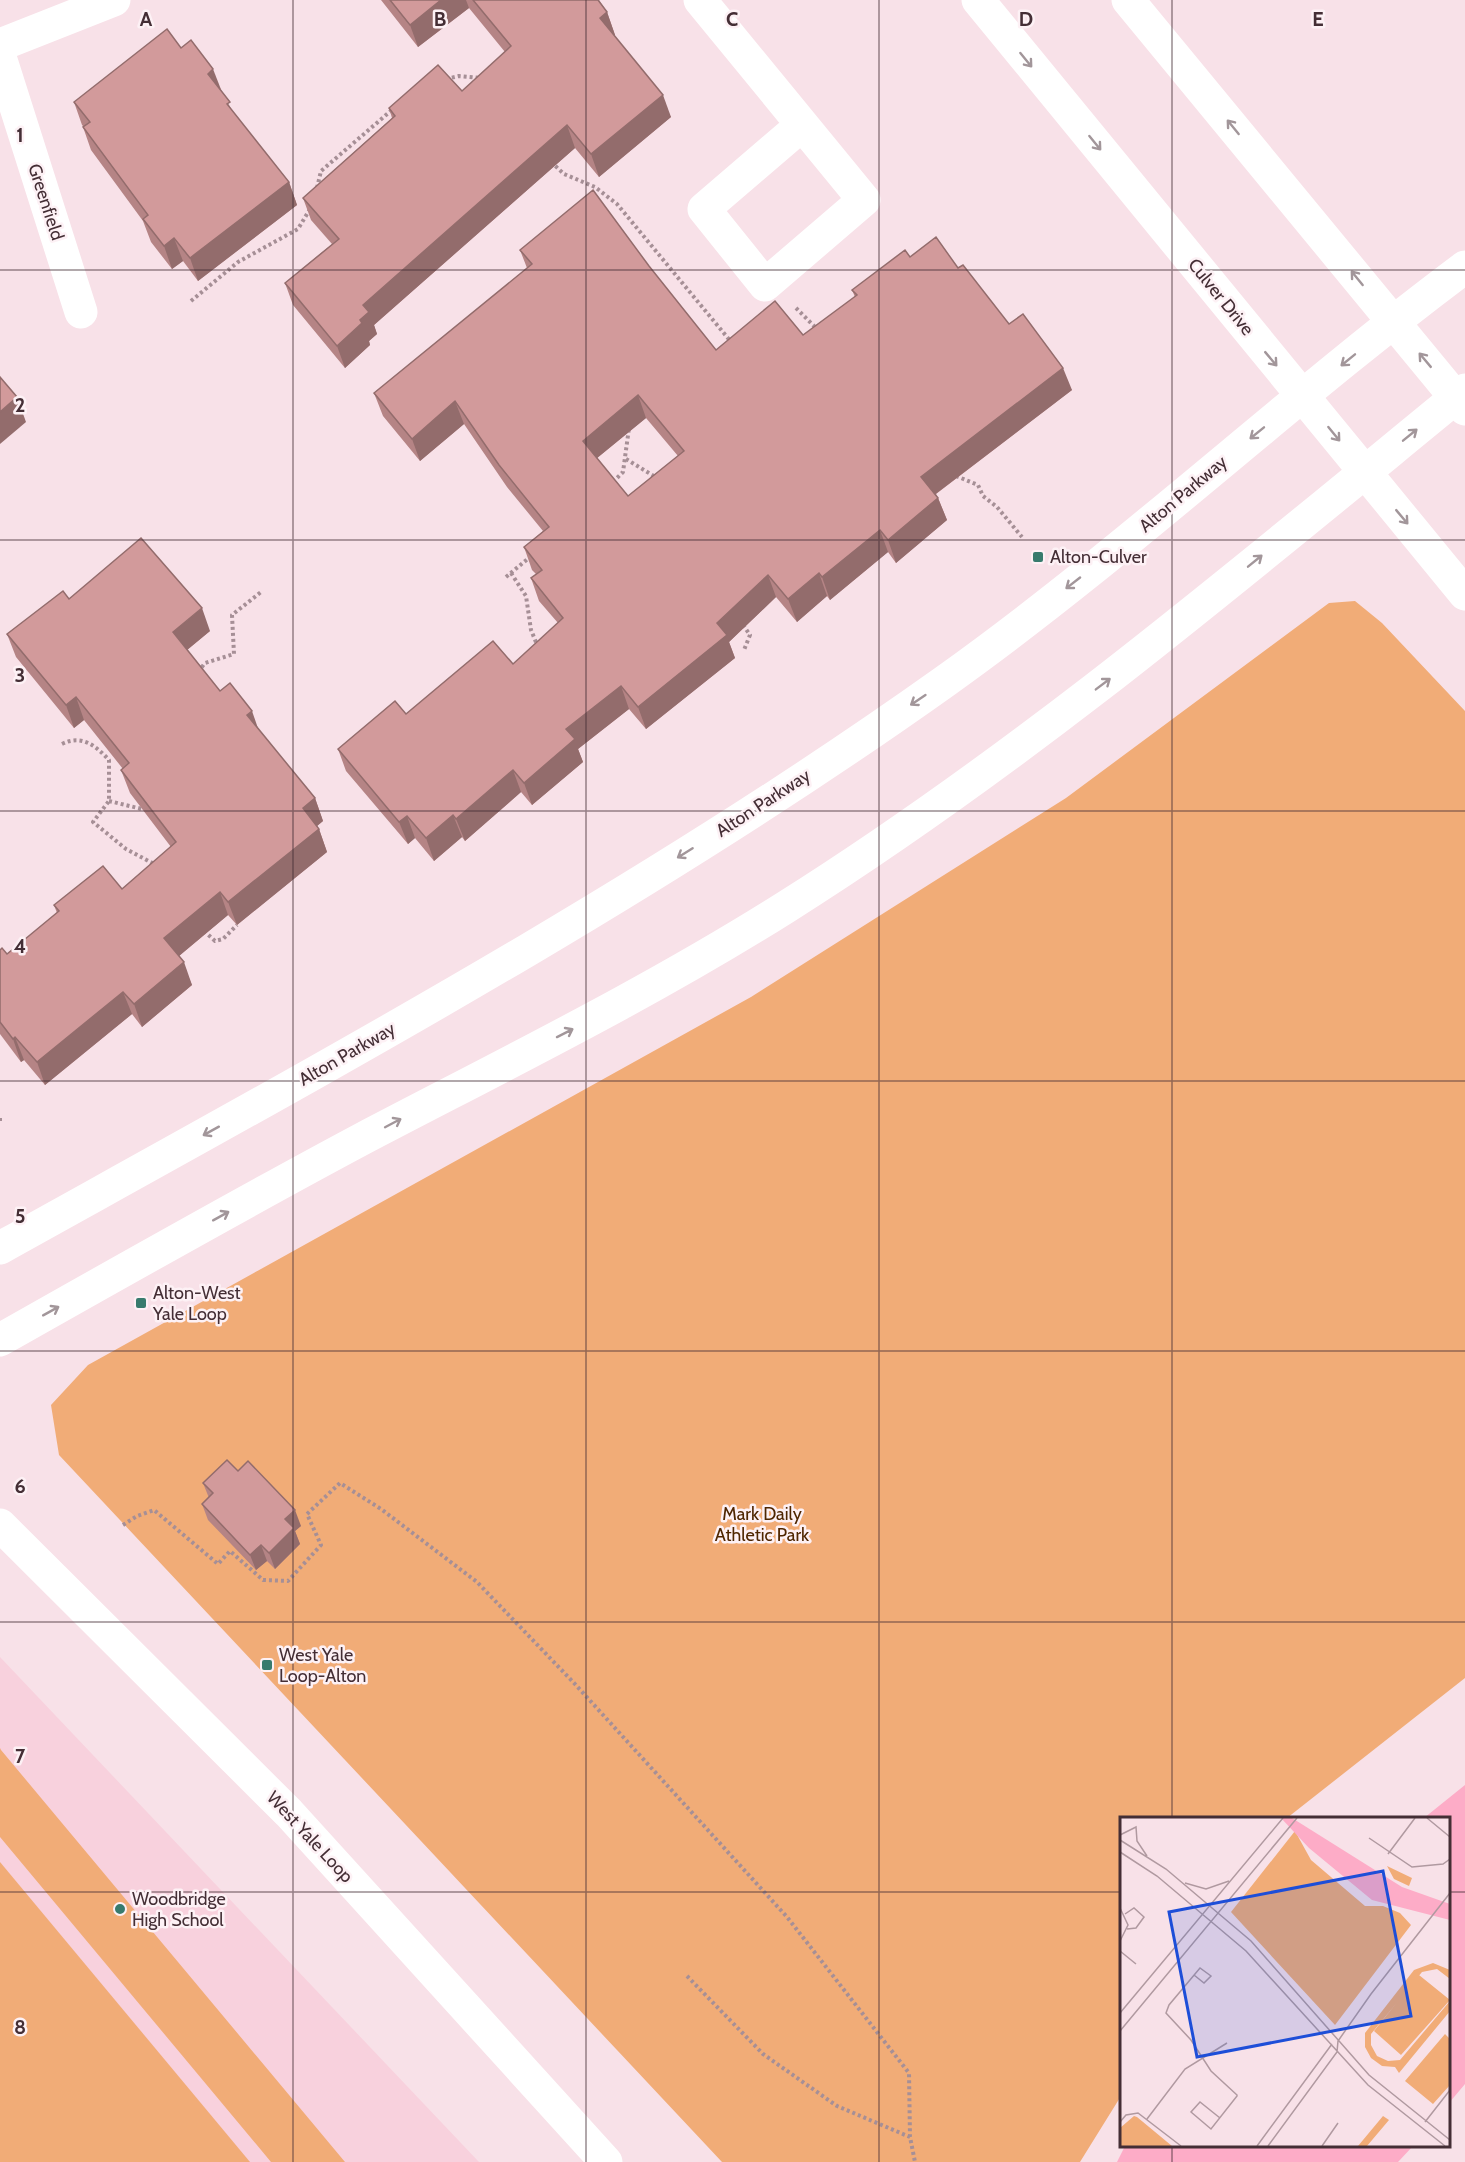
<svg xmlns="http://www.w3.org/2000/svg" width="1465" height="2162" font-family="Cabin,sans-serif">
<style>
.built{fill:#f8d1dd}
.green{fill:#f1ac77}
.water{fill:#fdacc7}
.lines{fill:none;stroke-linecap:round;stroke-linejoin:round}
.path{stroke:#a68f96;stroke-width:4;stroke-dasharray:3 3;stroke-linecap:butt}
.minor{stroke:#fff;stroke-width:33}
.major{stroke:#fff;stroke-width:33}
.wall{fill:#b58485;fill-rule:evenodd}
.shaded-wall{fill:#936c6c}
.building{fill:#d29a9b;stroke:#936c6c;stroke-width:1.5;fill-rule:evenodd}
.oneway{stroke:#a2969a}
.grid{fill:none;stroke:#442e35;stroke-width:1.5;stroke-opacity:0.55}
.poi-dot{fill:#387b6d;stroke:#fdf1f5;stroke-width:2}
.labels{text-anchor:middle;stroke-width:5;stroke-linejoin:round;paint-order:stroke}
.street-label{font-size:18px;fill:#442e35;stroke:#fdf1f5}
.poi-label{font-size:18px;fill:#442e35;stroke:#fdf1f5;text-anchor:start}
.park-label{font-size:18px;fill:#4f2600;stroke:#fdf1f5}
.inset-road{fill:none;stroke:#b099a0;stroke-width:1.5}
.view{fill:#1d4ed8;fill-opacity:0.15;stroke:#1d4ed8;stroke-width:3}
.inset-edge{fill:none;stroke:#442e35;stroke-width:3}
.grid-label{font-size:20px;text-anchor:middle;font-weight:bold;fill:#442e35;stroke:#fdf1f5;stroke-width:5;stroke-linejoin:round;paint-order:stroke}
</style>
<rect width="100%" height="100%" fill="#f8e1e8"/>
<polygon class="built" points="0,1657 479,2162 0,2162"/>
<g class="green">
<polygon points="1355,601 1382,623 1465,711 1465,1678 1287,1818 1122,1818 1121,2096 1080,2162 722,2162 59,1455 51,1405 88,1365 751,997 1066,798 1329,603"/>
<polygon points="0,1748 1,1750 345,2162 271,2162 0,1837"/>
<polygon points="0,1862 250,2162 0,2162"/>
</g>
<g class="water">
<polygon points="1465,1785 1465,2084 1449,2103 1448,1818 1424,1818"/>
<polygon points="1125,2146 1413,2146 1398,2162 1117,2162"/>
</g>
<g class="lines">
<g class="path">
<polyline points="446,79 459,76 480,78"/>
<polyline points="551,162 564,174 595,187 617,204 732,343"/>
<polyline points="317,188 321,171 393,109"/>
<polyline points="191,301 238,262 298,229 310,209"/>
<polyline points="796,308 818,330"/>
<polyline points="626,459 657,478"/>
<polyline points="956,476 978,485 983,496 997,507 1022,537"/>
<polyline points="613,482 623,472 629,428"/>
<polyline points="511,573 526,596 531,630 538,647"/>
<polyline points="506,577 530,557"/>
<polyline points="743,625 750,635 744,650"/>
<polyline points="198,672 205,663 234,654 232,615 261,592"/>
<path d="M62,744c20,-10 34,2 47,16v41l-16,21 33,27 30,16"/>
<polyline points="109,801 142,809"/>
<polyline points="204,931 215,941 223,939 237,925"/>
<polyline points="0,1118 0,1122"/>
<polyline points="123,1525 137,1516 154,1510 218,1564 230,1551 263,1580 288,1581 321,1545 307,1514 340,1483 381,1509 477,1582 574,1683 787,1917 909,2073 910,2137 915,2162"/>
<polyline points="687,1976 763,2054 837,2106 910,2137"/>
</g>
<g class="minor">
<polyline points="700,0 864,200 765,285 704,209 802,125"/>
<polyline points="0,45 114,0"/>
<polyline points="0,57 81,312"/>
</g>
<g class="major">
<polyline points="978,0 1465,594"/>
<polyline points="1128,0 1465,409"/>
<path d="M0,1248c320,-178 645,-353 944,-566 181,-129 343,-282 521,-415"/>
<path d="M0,1340c120,-68 240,-136 362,-201 143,-75 288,-146 424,-232 241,-152 459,-337 679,-517"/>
<polyline points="0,1525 289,1813 606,2162"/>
</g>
</g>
<g class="wall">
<polygon points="381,0 599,0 607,12 615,35 614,36 671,117 599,177 575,148 374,325 377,334 369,341 370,345 345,368 293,305 285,283 332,244 311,220 303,198 392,118 389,108 462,91 505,52 469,8 418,47"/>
<polygon points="181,48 221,91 233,112 289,182 297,205 198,281 183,261 172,269 151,242 143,221 91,150 83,127 84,127 82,125 74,102"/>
<path d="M520,250l129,16 67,84 87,-15 52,-38 -3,-7 58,-33 48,11 51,56 63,66 -136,104 2,4 9,22 -51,43 -8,-11 -58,48 -3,-4 -30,26 -21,-25 -47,45 6,16 -89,71 -17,-20 -51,40 5,13 -51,43 -11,-13 -56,49 -3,-4 -28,24 -19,-23 -7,6 -62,-73 -8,-22 68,-35 107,-50 45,-41 -19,-22 -8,-23 5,-4 -4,-4 -8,-23 19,-16 -36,-44 -43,-63 -44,37 -37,-45 -9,-23 153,-125zM646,418l32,38 -50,40 -31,-38z"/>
<polygon points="69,599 210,631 187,650 220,691 259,730 315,798 323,821 317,826 319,829 327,852 237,925 228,915 179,956 192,985 142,1027 132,1014 45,1085 24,1060 21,1062 0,1034 0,950 7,954 57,913 54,905 122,889 171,847 130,793 121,770 123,769 84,720 74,728 16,657 7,634"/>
<polygon points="238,1471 301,1526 295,1531 300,1544 275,1569 267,1561 256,1570 208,1520 202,1504 209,1498 203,1483"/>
</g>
<g class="shaded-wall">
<polygon points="441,0 466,0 469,8 418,47 410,25"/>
<polygon points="607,12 615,35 608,41 600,18"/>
<polygon points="213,69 222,92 208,74"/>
<polygon points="663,95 671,117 599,177 591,154"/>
<polygon points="567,125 575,148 374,325 377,334 369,341 370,345 345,368 337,346 360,320 363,305"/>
<polygon points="289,182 297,205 198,281 190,258"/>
<polygon points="174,238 183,261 172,269 164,246"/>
<polygon points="1063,368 1072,390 929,499 921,477"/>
<polygon points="638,395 646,418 591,463 583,441"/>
<polygon points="17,397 26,422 0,444 0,412"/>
<polygon points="455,401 464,424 420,461 412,439"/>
<polygon points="938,498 947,520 896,563 888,540"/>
<polygon points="880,530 888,552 830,600 822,577"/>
<polygon points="819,573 827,596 797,622 788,599"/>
<polygon points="768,575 776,597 729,642 735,658 646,729 638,707 717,623"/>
<polygon points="202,608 210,631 181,655 173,632"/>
<polygon points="621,686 629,709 578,749 583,762 532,805 524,783 566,729"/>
<polygon points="76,697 84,720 74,728 66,705"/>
<polygon points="252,711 260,734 247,715"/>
<polygon points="513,770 521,792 465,841 456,819"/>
<polygon points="315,798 323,821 311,831 303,808"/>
<polygon points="453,815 462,837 434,861 426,838"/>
<polygon points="407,816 415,838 408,844 399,822"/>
<polygon points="319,829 327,852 237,925 228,902"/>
<polygon points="220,892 228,915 173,961 164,938"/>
<polygon points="184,962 192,985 142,1027 134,1004"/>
<polygon points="123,992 132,1014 45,1085 37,1062"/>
<polygon points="15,1037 24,1060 21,1062 13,1039"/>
<polygon points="295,1510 301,1526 295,1531 300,1544 275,1569 269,1553 285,1519"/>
<polygon points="261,1545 267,1561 256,1570 250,1555"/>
</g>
<g class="building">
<polygon points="390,0 441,0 410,25"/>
<polygon points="473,0 598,0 607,12 600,18 663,95 591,154 567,125 363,305 369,312 360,320 362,323 337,346 285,283 339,239 303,198 395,116 389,108 438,65 462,91 511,46"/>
<polygon points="167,29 181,48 191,40 213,69 208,74 230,102 227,104 289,182 190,258 174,238 164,246 143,219 148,215 83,127 90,122 74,102"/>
<path d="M593,190l56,76 67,84 59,-49 28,34 54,-40 -5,-5 53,-40 5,7 26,-20 22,31 5,-3 46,59 14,-10 40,54 -142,109 17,21 -50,42 -8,-10 -58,47 -3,-4 -31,26 -20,-24 -51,48 10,12 -89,72 -17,-21 -55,43 9,10 -51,44 -11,-13 -57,49 -3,-4 -27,23 -19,-22 -8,6 -61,-73 57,-48 11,13 87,-73 20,23 50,-46 -32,-40 11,-8 -18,-23 25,-20 -50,-62 -44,-64 -43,38 -38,-46 158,-129 -12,-14zM638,395l46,56 -56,45 -45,-55z"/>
<polygon points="0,377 17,397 0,412"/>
<polygon points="141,538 202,608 173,632 220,691 230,683 252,711 247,715 315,798 303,808 319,829 228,902 220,892 164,938 184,962 134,1004 123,992 37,1062 15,1037 13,1039 0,1022 0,950 2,948 7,954 59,911 54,905 103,866 122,889 176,842 121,770 129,763 76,697 66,705 7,634 63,591 69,599"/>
<polygon points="227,1460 238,1471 248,1461 295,1510 285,1519 294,1528 269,1553 261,1545 250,1555 202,1504 213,1493 203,1483"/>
</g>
<defs><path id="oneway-shaft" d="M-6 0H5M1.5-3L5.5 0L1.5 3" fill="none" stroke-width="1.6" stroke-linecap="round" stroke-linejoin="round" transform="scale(1.5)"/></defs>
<g class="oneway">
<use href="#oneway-shaft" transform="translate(1026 60) rotate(51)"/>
<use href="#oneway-shaft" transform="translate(1233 127) rotate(-129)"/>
<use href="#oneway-shaft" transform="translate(1095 143) rotate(51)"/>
<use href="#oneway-shaft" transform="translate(1357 278) rotate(-129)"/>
<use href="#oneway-shaft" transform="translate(1271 359) rotate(50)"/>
<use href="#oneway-shaft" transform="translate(1348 360) rotate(141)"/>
<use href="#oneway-shaft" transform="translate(1425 360) rotate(-130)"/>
<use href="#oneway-shaft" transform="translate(1257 433) rotate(141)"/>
<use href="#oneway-shaft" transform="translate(1334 434) rotate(51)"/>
<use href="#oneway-shaft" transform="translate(1410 435) rotate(-39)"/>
<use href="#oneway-shaft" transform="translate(1402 517) rotate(50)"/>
<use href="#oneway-shaft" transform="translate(1255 561) rotate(-39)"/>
<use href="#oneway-shaft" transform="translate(1073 583) rotate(142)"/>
<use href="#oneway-shaft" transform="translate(1103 684) rotate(-37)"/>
<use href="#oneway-shaft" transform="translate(918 700) rotate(146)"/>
<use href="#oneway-shaft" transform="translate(685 853) rotate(148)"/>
<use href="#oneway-shaft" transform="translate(565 1033) rotate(-27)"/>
<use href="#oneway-shaft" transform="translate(393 1123) rotate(-28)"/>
<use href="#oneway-shaft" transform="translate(211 1131) rotate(151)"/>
<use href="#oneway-shaft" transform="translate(221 1216) rotate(-29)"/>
<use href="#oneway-shaft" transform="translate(51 1311) rotate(-29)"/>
</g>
<path class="grid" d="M293,0v2162M586,0v2162M879,0v2162M1172,0v1818M0,270h1465M0,540h1465M0,811h1465M0,1081h1465M0,1351h1465M0,1622h1465M0,1892h1122M1448,1892h17M1172,2146v16"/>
<g class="poi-dot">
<rect x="1032" y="551" width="12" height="12" rx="3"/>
<rect x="135" y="1297" width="12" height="12" rx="3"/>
<rect x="261" y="1659" width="12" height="12" rx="3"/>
<circle cx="120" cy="1909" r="6"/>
</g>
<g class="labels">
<g class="street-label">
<text transform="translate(46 202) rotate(72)" y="6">Greenfield</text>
<text transform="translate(1221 297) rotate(51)" y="6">Culver Drive</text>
<text transform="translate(1183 494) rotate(-40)" y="6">Alton Parkway</text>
<text transform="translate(763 803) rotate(-33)" y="6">Alton Parkway</text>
<text transform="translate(347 1054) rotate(-30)" y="6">Alton Parkway</text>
<text transform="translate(310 1837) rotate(47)" y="6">West Yale Loop</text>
</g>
<g class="poi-label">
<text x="1050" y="563">Alton-Culver</text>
<text x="153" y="1299">Alton-West<tspan x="153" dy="21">Yale Loop</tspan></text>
<text x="279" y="1661">West Yale<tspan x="279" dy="21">Loop-Alton</tspan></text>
<text x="132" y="1905">Woodbridge<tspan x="132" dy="21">High School</tspan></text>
</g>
<g class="park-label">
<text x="762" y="1520">Mark Daily<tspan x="762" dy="21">Athletic Park</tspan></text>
</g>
</g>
<g transform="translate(1120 1817)">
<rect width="330" height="330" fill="#f8e1e8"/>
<path d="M175,14l16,29 54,46h18l17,7 11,12 -76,100 -104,-113zM267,49l25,12 -3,8 -15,-7zM313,146l17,7v9l-13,-10 -15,3 -51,62v11l6,11 11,5 12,-1 50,-59v10l-51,62 -4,-6 -13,-1 -11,-8 -6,-11v-14l49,-63zM299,158l31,25 -49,55 -27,-24zM325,217l5,5v46l-17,19 -28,-23zM14,299l3,1 35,29h-52v-18zM263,299l6,4 -22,26h-9z" fill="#f1ac77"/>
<path d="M161,1h11l110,69 48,17v16l-78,-20 -63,-52z" fill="#fdacc7"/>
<path class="inset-road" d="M307,1l23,19M0,18l16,-8 1,14 10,15M249,21l43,29 31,-3 7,-5M0,23l46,29 85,72 118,134 81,65M0,35l37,24 89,75 122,134 77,61M268,37l27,-36M65,66l21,6 23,-8M0,91l8,17 -8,16M5,97l9,-6 10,9 -8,11 -9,1M0,134l16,13M74,158l10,8 7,-7 -11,-8 -31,37 -3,8 25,27 20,31 26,24v1l-26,33 -20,-17 9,-10 20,16M0,196l163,-195M0,214l177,-213M27,302l38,-50 42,-26M0,305l6,-7 12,-2 43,33M305,305l25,-32M137,329l75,-102M148,329l69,-94 1,-11 33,-47 79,-101M202,329l16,-23"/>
<path class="view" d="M263,54l28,145 -214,41 -28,-145z"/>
<rect width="330" height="330" class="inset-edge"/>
</g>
<g class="grid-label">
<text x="146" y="26">A</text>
<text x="440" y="26">B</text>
<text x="732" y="26">C</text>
<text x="1026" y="26">D</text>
<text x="1318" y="26">E</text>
<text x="20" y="142">1</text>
<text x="20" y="412">2</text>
<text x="20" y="682">3</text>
<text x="20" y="953">4</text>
<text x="20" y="1223">5</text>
<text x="20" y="1493">6</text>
<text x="20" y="1763">7</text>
<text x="20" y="2034">8</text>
</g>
</svg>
